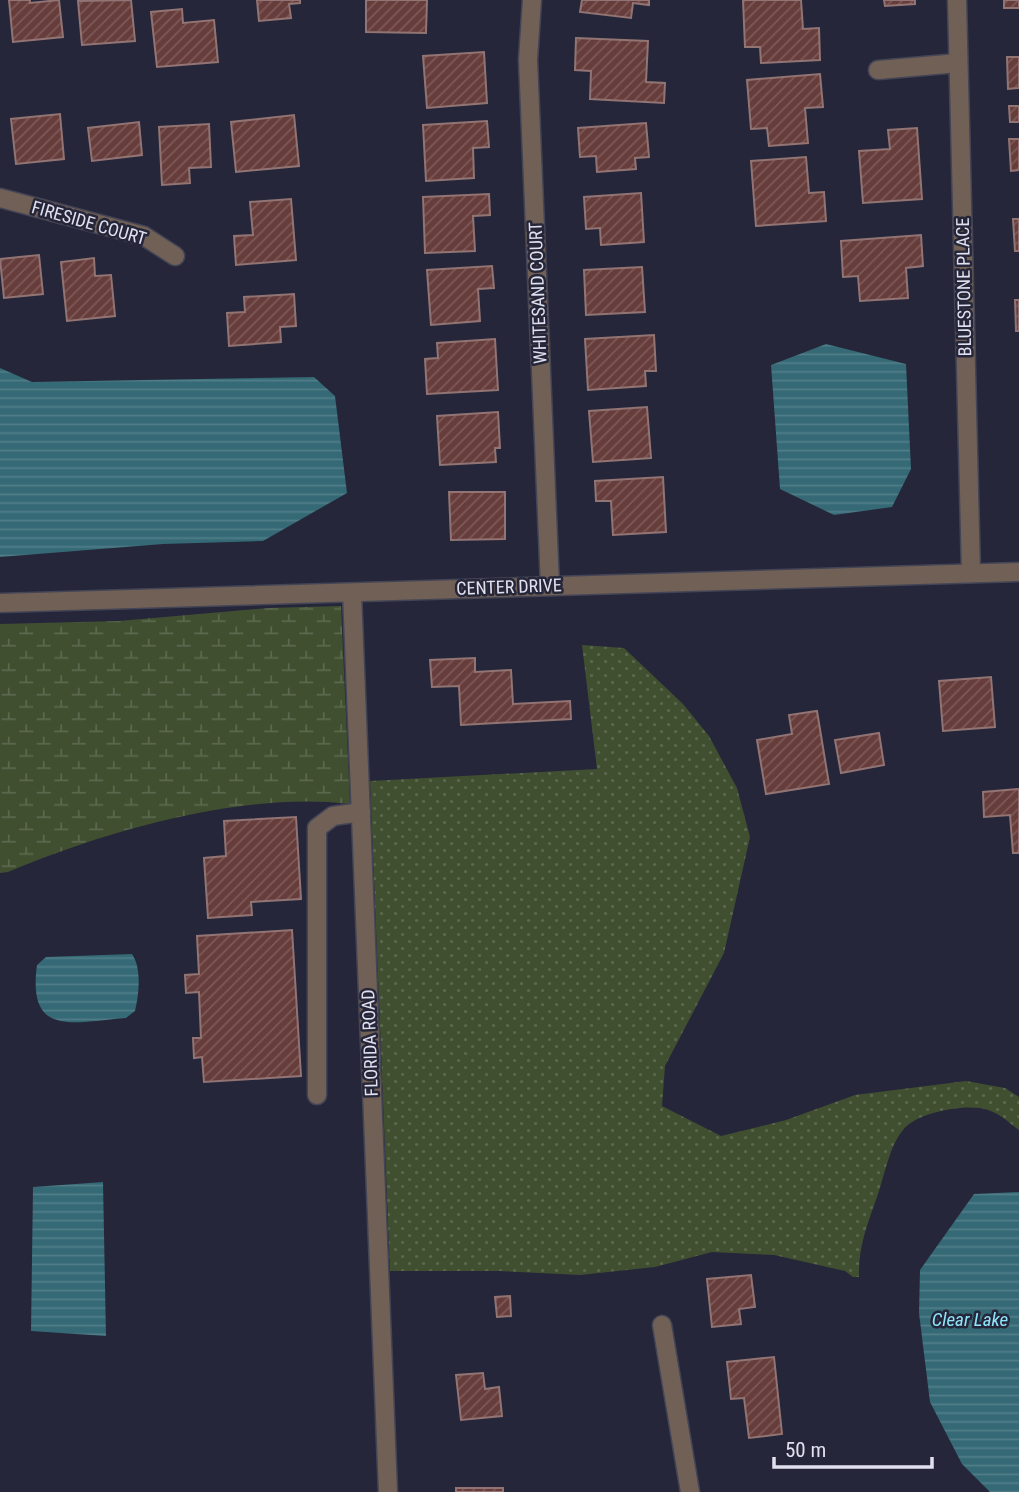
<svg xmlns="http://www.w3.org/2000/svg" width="1019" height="1492" font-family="'Roboto Condensed',sans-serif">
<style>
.grass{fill:url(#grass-dots)}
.wetland{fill:url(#wetland-marsh)}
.water{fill:url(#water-rules)}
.building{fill:url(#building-hatch);stroke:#917473;stroke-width:2}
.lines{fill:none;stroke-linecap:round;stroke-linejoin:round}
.minor-casing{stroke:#434456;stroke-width:21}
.minor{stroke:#706055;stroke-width:18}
.labels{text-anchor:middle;stroke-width:5;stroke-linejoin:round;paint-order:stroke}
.street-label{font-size:18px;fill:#e0e0ee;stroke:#252639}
.water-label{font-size:19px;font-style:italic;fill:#8ee5fb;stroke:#252639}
</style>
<defs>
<pattern id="grass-dots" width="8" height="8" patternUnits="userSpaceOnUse" patternTransform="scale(1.75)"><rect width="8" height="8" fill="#404f30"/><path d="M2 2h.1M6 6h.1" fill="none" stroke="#5b684e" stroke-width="1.8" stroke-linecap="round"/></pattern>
<pattern id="wetland-marsh" width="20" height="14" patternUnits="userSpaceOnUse" patternTransform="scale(1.75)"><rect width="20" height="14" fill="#404f30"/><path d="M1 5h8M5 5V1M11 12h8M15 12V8" fill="none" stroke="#5b684e"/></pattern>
<pattern id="water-rules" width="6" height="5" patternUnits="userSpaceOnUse" patternTransform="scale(1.75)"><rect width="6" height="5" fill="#346975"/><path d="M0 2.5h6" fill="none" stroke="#517e89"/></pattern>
<pattern id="building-hatch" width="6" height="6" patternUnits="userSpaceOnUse" patternTransform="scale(1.75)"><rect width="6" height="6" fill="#673d3c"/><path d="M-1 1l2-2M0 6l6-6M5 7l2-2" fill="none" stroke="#7c5958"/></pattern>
</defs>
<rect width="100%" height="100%" fill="#252639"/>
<path class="grass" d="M582,645l42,3 59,56 26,32 28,52 13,49 -26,116 -59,113 -3,40 59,30 65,-16 69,-25 111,-14 39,7 14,9v33c-10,-7 -18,-16 -31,-20 -21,-7 -71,2 -85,20 -14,17 -18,44 -25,64 -10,29 -20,52 -19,83h-6l-8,-6 -71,-16 -62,-3 -57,15 -75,8 -80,-4h-110l-20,-490 227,-12z"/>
<path class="wetland" d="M341,606l9,198c-106,-13 -245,27 -342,68l-8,1v-249l119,-3 149,-13z"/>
<g class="water">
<polygon points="826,344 906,364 911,469 892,507 834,515 780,489 771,365"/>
<polygon points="0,368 32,382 314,377 335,396 347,493 263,541 163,544 0,557"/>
<path d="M132,954c10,15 7,40 3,57l-9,7c-52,4 -99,20 -89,-53l9,-8z"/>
<polygon points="103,1182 106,1336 31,1331 33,1187"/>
<polygon points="1019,1192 1019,1492 990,1492 962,1464 930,1402 919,1313 920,1270 974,1194"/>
</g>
<g class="building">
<polygon points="9,0 30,0 30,3 59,0 63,37 13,42"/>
<polygon points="131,0 135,41 82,45 78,1"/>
<polygon points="257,0 300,0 300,3 289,4 291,18 259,21"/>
<polygon points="366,0 427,0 426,33 366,32"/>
<polygon points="582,0 649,0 649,5 633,3 631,18 580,12"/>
<polygon points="743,0 801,0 803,29 819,28 820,60 761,63 760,47 745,47"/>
<polygon points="884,0 915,0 915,4 885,6"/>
<rect x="1004" y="0" width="15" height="8"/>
<polygon points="182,9 183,23 214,20 218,62 157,67 151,12"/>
<polygon points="576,38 648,41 646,82 665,83 664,103 590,99 591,71 575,70"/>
<polygon points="484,52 487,103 427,108 423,56"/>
<polygon points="1007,57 1019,57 1019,88 1008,89"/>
<polygon points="820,74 823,107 805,108 808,143 769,146 767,128 751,129 747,80"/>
<polygon points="1009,106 1019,106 1019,122 1010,122"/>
<polygon points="60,114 64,159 16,164 11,119"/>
<polygon points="294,115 299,166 236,172 231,122"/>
<polygon points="487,121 489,147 473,148 474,178 426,181 423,125"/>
<polygon points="139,122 142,155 92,161 88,128"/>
<polygon points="646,123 649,157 635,158 636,169 597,172 596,156 580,157 578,128"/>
<polygon points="209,124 211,167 189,168 190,183 162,185 159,127"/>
<polygon points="917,128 922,199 863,203 859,151 890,149 888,130"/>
<polygon points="1009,139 1019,139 1019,170 1011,171"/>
<polygon points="806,157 809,193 824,192 826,221 756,226 751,161"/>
<polygon points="641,193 644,242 601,245 600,228 586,229 584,197"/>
<polygon points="489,194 490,215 473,216 475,251 425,253 423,197"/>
<polygon points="291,199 296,260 236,265 234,236 253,235 250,202"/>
<polygon points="1013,219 1019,219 1019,251 1015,251"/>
<polygon points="921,235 923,266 906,268 908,298 860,301 858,276 843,277 841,241"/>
<polygon points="39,255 43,294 4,298 0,259"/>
<polygon points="94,258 95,276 111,275 115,316 67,321 61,262"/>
<polygon points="492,266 494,288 478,289 480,321 431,325 427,270"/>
<polygon points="642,267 645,312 586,315 584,270"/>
<polygon points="294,294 296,326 280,327 281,342 229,346 227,313 245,312 244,297"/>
<polygon points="1015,300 1019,300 1019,331 1016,331"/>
<polygon points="654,335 656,371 645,371 646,386 588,390 585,339"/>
<polygon points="495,339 498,390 427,394 425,359 438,358 437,343"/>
<polygon points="647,407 651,458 593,462 589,411"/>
<polygon points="498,412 500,448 495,448 496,462 440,465 437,416"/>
<polygon points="663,477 666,532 613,535 611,501 596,501 595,481"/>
<polygon points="449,492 505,492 505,539 451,540"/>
<polygon points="475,658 475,672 511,670 513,704 570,701 571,719 461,725 459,686 432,687 430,660"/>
<polygon points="991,677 995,727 943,731 939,681"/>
<polygon points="817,711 829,784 766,794 757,740 792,734 789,715"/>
<polygon points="879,733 884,765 841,773 835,740"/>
<polygon points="1019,789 1019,853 1013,853 1010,815 984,817 983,792"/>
<polygon points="296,817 301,899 251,902 252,915 208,918 204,858 226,856 224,821"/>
<polygon points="292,930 301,1076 204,1082 202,1057 194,1058 193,1038 201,1038 199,992 186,993 185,975 199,974 197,936"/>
<polygon points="751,1275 755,1307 739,1309 741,1324 712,1327 707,1279"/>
<polygon points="510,1296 511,1316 497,1317 495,1297"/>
<polygon points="774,1357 782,1434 749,1438 744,1398 731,1399 727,1362"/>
<polygon points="483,1373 485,1389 499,1387 502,1416 461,1420 456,1375"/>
<rect x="456" y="1488" width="47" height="4"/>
</g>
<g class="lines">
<defs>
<g id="minor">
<polyline points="532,0 528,60 550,586"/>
<polyline points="957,0 971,573"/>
<polyline points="878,70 958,63"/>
<polyline points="0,198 144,236 175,256"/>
<polyline points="352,593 388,1492"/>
<polyline points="0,603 1019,572"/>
<polyline points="317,1095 317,828 333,816 361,812"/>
<polyline points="662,1325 690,1492"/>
</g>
</defs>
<use href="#minor" class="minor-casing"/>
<use href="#minor" class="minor"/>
</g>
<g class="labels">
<g class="street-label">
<text transform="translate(89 223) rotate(16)" y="6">FIRESIDE COURT</text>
<text transform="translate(964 287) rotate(-91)" y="6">BLUESTONE PLACE</text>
<text transform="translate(538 293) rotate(-92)" y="6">WHITESAND COURT</text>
<text transform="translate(509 587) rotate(-2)" y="6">CENTER DRIVE</text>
<text transform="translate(370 1043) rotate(-92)" y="6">FLORIDA ROAD</text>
</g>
<g class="water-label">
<text x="970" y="1326">Clear Lake</text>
</g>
</g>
<path d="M774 1457v10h158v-10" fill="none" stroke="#e0e0ee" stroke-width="3.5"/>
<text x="785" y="1457" font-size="21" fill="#e0e0ee" stroke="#252639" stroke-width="5" paint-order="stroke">50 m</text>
</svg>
